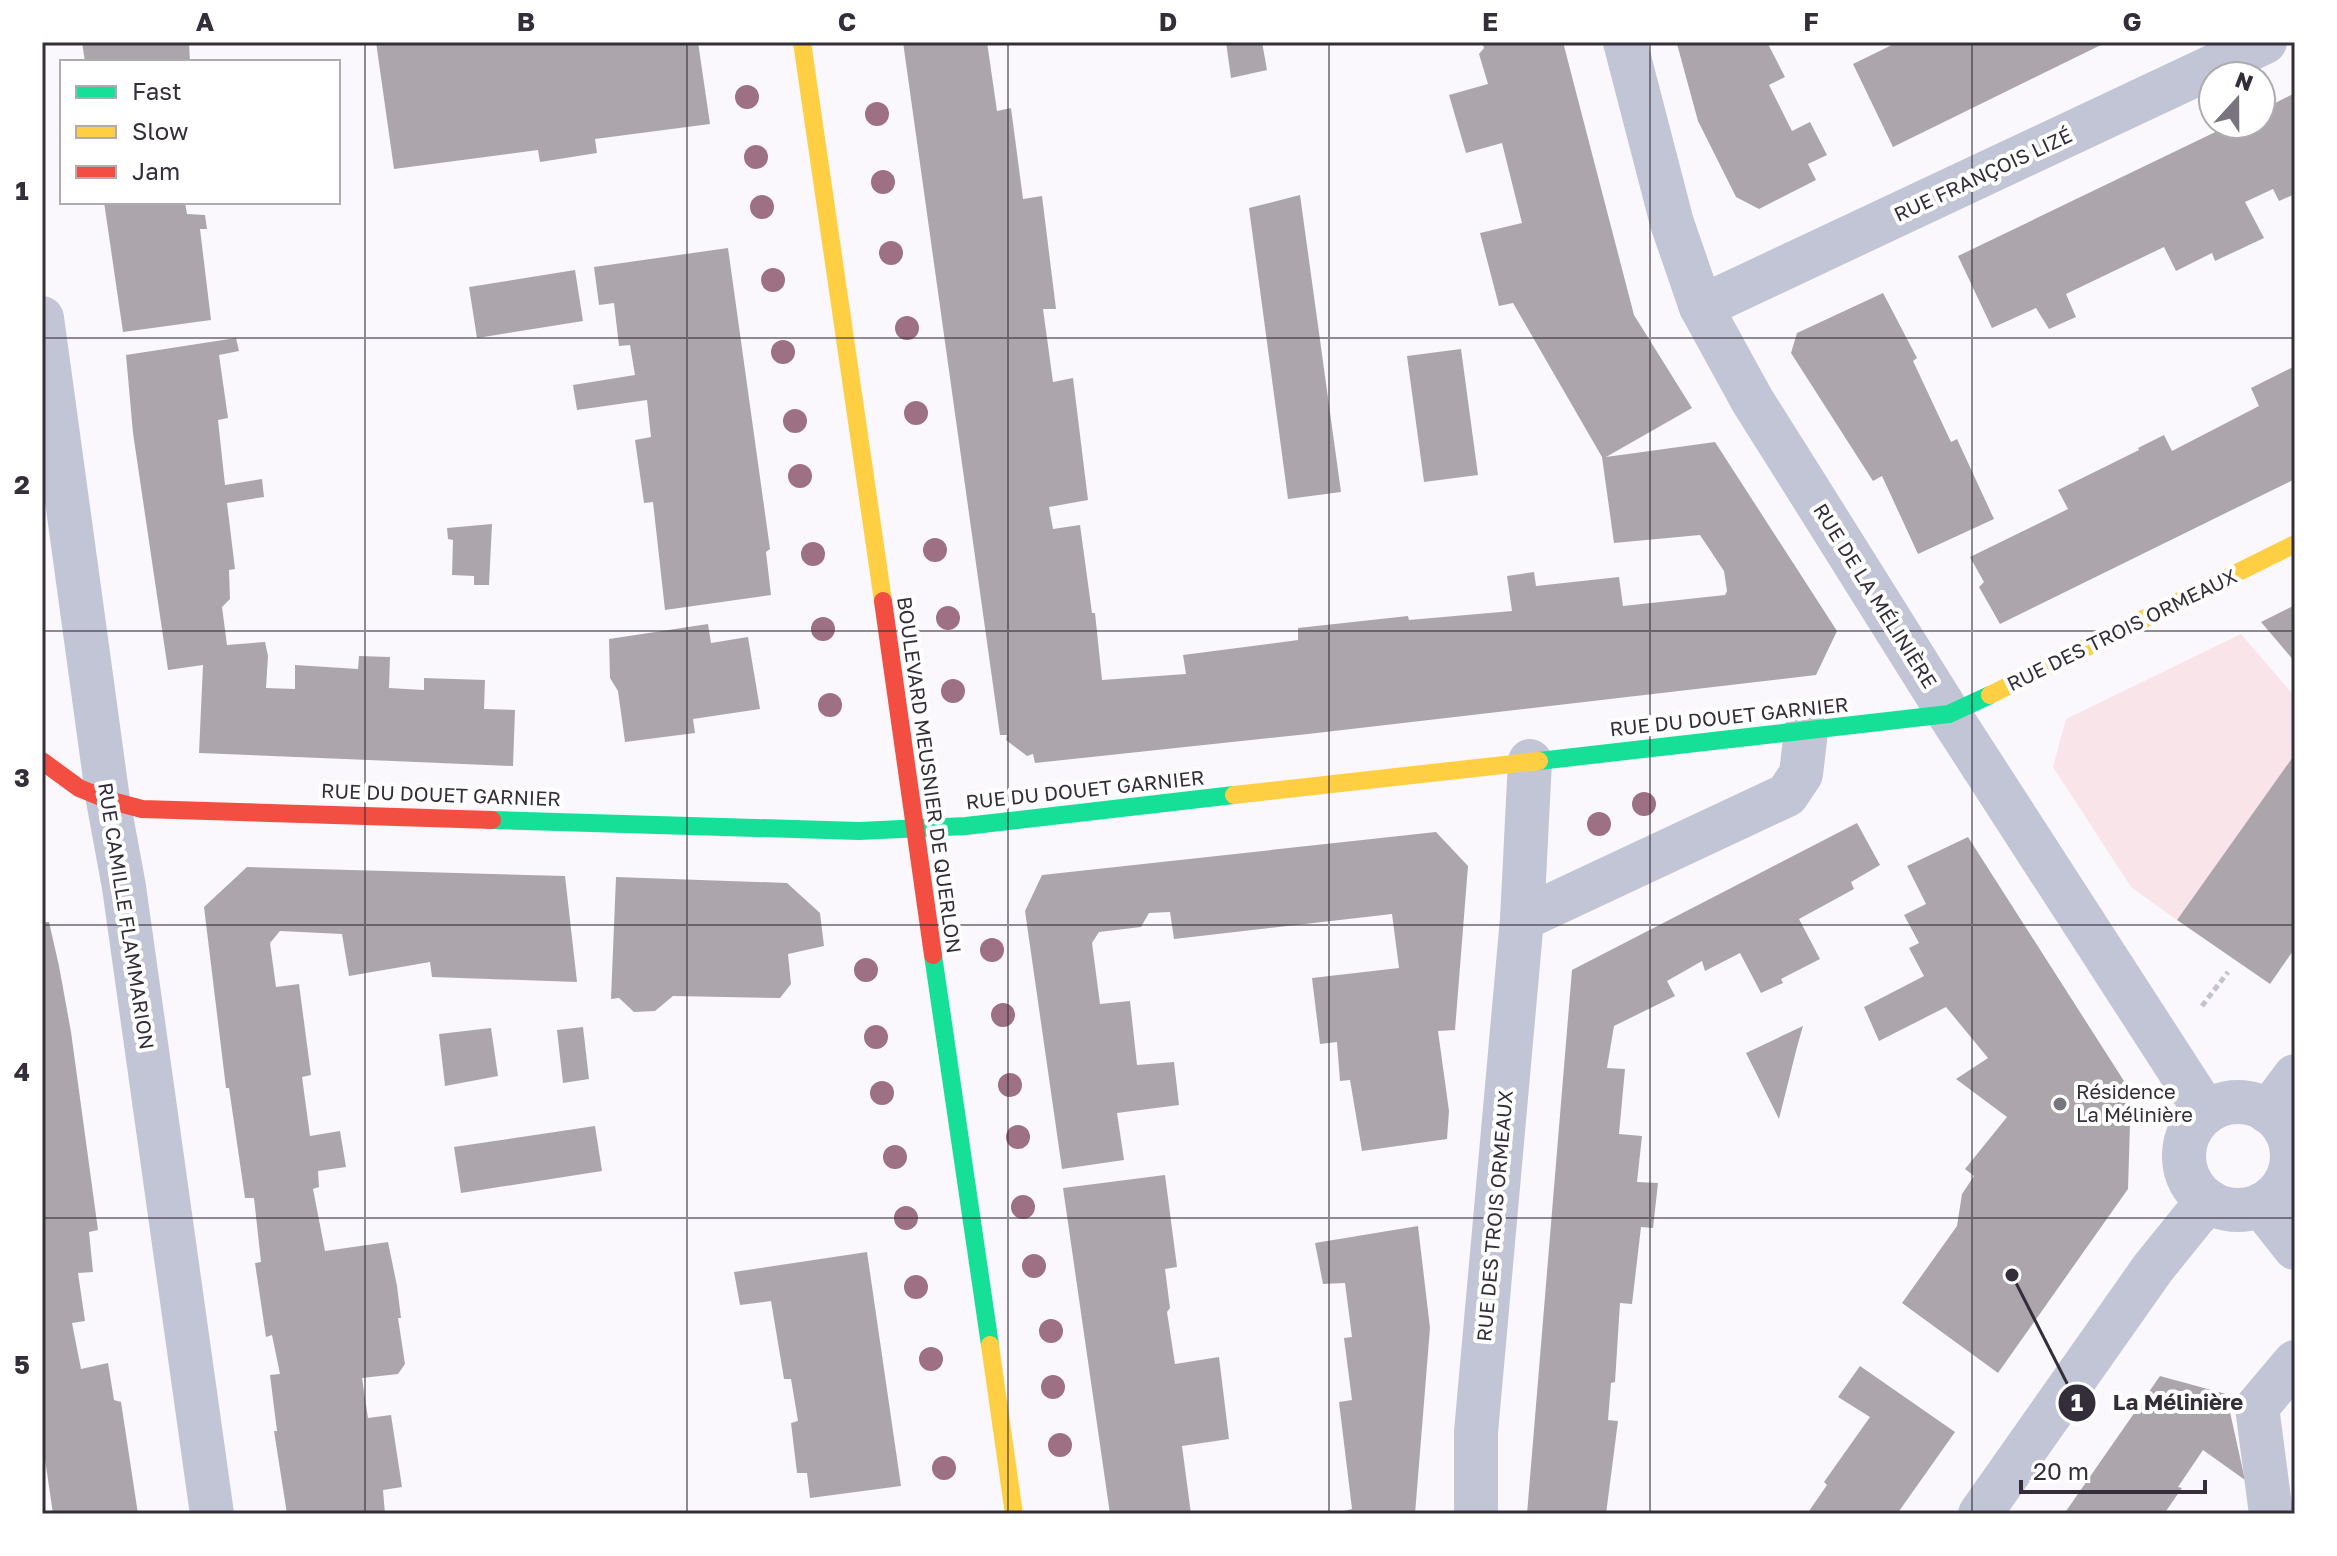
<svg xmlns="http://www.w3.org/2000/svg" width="2337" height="1556" font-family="'Golos Text',sans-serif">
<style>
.green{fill:#f9e4e9}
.building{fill:#aca6ac}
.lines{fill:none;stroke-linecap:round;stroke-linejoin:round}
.path{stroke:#c3c3ce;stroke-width:5;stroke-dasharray:6 4;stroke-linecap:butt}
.street{stroke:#c2c5d6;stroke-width:44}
.fast{stroke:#16e098;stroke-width:18}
.slow{stroke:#ffcf43;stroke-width:18}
.jam{stroke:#f24e42;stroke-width:18}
.tree{fill:#9d7183}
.grid{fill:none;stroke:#342e3b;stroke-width:2;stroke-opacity:0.55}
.poi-dot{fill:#79757f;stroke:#fff;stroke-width:3}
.labels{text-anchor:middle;stroke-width:8;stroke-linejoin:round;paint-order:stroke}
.street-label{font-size:20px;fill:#342e3b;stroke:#fff}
.poi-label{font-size:20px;fill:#342e3b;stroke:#fff;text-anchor:start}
.leader{fill:none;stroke:#342e3b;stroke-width:3}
.callout-dot{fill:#342e3b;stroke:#fff;stroke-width:3}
.mark-label{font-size:24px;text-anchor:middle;font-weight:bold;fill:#fff}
.callout-label{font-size:22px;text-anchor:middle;font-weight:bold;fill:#342e3b;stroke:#fff;stroke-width:8;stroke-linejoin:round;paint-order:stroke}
.neatline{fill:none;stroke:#342e3b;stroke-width:3}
.grid-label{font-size:26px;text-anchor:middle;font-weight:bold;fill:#342e3b}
</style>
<rect width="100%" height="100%" fill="#faf8fd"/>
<polygon class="green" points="2241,634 2295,697 2295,754 2177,920 2131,887 2053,767 2066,719"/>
<g class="building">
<polygon points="82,42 189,42 190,62 85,62"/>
<polygon points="376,42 698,42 710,124 595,139 597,153 540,162 538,150 394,169"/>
<polygon points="903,42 987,42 997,111 1011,108 1023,199 1042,196 1056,309 1043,309 1053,382 1073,378 1088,500 1049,507 1053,529 1080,525 1092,613 1095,613 1102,680 1186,674 1183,655 1298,640 1298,628 1408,616 1409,620 1512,611 1507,576 1534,572 1536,586 1619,577 1623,606 1725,595 1727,591 1724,571 1700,535 1614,543 1602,457 1513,303 1499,306 1480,233 1522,223 1502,143 1466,153 1449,95 1488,84 1479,54 1484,48 1482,42 1563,42 1634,315 1692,408 1606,457 1715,442 1837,631 1816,675 1308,734 1035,763 1033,754 1027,756 1006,740 1007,735 1000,735"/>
<polygon points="1226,42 1262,42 1267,70 1231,78"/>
<polygon points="1679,42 1767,42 1785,77 1769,85 1792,131 1810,122 1827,155 1808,164 1816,180 1759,209 1736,197 1698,121 1677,44"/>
<polygon points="1898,42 2107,42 1893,147 1853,64"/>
<polygon points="2295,93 2295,194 2279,201 2273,189 2245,202 2264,238 2215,261 2212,253 2176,271 2164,247 2066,294 2076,317 2049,329 2036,308 1992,328 1958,256 2232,124 2261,124 2261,110"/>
<polygon points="1300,195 1341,492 1288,499 1249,208"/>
<polygon points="104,202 185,202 187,214 205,215 207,229 200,229 211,320 123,332"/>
<polygon points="728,248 770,549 766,552 771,595 665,610 653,502 644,503 635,440 651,437 647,400 577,410 573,385 635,375 630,345 619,346 614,303 599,305 594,267"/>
<polygon points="575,270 583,321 477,338 469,287"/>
<polygon points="1883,293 1917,358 1913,361 1951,442 1957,439 1994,519 1918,554 1882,476 1873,481 1791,353 1797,333"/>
<polygon points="236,338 239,351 219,355 228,418 218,420 225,485 262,479 264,497 227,503 235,569 229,570 230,599 222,607 227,645 265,642 268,656 266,688 295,689 295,665 358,669 359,656 390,657 389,688 424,690 424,678 485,680 484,709 515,710 513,766 199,753 203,665 168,670 133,433 126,355"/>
<polygon points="1461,349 1478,475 1424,482 1407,356"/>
<polygon points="2295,366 2295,479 2000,624 1979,587 1984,582 1970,557 2068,509 2058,490 2139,450 2138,448 2164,435 2172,451 2259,406 2251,388"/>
<polygon points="492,524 489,585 474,585 474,576 452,575 453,540 448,539 447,528"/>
<polygon points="2295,605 2295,662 2261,622"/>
<polygon points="708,624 711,643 748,637 760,709 693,719 695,733 625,742 618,691 610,678 609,639"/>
<polygon points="2295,754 2295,948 2270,984 2177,920"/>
<polygon points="1857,823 1880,865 1851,882 1854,889 1799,919 1820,959 1781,979 1783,983 1761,993 1740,953 1705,971 1702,961 1667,981 1675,996 1614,1026 1607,1068 1625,1069 1619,1134 1642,1136 1637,1182 1658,1183 1653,1228 1641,1227 1632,1304 1620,1303 1615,1382 1611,1383 1608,1420 1618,1421 1606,1514 1527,1514 1572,970"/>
<polygon points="1436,832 1468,866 1455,1030 1438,1031 1449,1111 1447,1139 1362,1151 1350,1080 1340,1081 1337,1042 1320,1044 1312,978 1399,968 1392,914 1174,939 1170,912 1149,913 1141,927 1099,932 1092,943 1100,1004 1130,1001 1137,1065 1174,1062 1179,1105 1117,1113 1124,1160 1062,1169 1025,911 1042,875"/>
<polygon points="1968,837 2131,1092 2128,1189 1998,1373 1902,1303 1957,1226 1962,1194 1974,1176 1965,1169 2007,1117 1956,1079 1988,1058 1946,1007 1879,1041 1864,1007 1924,976 1909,948 1919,943 1904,915 1926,904 1907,866"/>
<polygon points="247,867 565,876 577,982 432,977 430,962 349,976 342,934 280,931 270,943 276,987 299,984 311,1075 302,1077 310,1136 340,1131 346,1167 318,1171 319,1187 313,1189 325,1251 388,1242 397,1286 401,1318 398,1318 405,1364 398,1374 362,1378 368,1418 391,1415 402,1487 383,1490 385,1514 287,1514 274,1431 277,1431 270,1375 280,1374 272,1335 266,1337 255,1263 261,1262 254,1198 245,1198 229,1088 226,1088 204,907"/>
<polygon points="616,877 787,883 820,913 824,946 788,954 791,984 780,998 673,996 655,1011 634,1012 619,998 611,999"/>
<polygon points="42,922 49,922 59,966 71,1032 98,1230 89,1232 93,1272 78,1273 85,1321 72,1323 81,1369 108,1363 114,1400 121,1402 138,1514 53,1514 45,1459 42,1459"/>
<polygon points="1803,1026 1797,1047 1779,1119 1746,1053"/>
<polygon points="583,1027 589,1079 563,1083 557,1030"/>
<polygon points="491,1028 498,1076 445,1086 439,1034"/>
<polygon points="595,1126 602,1171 461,1193 454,1147"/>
<polygon points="1165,1175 1177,1267 1165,1269 1170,1308 1167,1312 1175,1364 1219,1357 1229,1439 1182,1446 1191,1514 1110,1514 1063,1188"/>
<polygon points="1418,1226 1430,1328 1415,1514 1331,1514 1352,1509 1339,1402 1352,1400 1344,1338 1352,1337 1345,1283 1323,1284 1315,1243"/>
<polygon points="867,1252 901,1486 810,1498 807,1473 797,1473 791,1423 798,1421 791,1379 784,1379 771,1301 740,1305 734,1272"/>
<polygon points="1860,1366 1955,1432 1897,1514 1807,1514 1827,1485 1824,1482 1870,1417 1838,1397"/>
<polygon points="2160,1376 2226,1394 2245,1480 2203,1450 2178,1487 2182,1488 2164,1514 2064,1514"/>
</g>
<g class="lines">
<polyline class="path" points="2202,1006 2228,972"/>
<g class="street">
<polyline points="1625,42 1672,223 1701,307 1752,400 1798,473 1949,714 2206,1112"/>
<polyline points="1701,307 2265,42"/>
<polyline points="42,318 108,800 124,887 212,1514"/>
<polyline points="1522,919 1787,795 1801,774 1806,731"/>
<circle cx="2238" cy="1156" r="54"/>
<polyline points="2268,1112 2295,1076"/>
<polyline points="2261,1205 2295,1248"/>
<polyline points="1476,1514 1476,1432 1522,919 1530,761"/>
<polyline points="1980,1514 2153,1268 2195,1216 2210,1202"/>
<polyline points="2271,1514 2257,1407 2295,1362"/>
</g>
<g class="fast">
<polyline points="1539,761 1949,714 1990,695"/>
<polyline points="492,820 859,831 966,826 1234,795"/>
<polyline points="933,955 990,1345"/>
</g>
<g class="slow">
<polyline points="802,42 883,601"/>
<polyline points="1990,695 2295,544"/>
<polyline points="1234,795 1539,761"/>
<polyline points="990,1345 1014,1514"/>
</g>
<g class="jam">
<polyline points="883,601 933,955"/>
<polyline points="42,761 79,788 108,800 142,809 492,820"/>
</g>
</g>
<g class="tree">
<circle cx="747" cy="97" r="12"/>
<circle cx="877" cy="114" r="12"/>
<circle cx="756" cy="157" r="12"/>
<circle cx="883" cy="182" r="12"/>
<circle cx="762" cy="207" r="12"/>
<circle cx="891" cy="253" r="12"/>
<circle cx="773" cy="280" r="12"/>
<circle cx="907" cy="328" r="12"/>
<circle cx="783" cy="352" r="12"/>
<circle cx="916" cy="413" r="12"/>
<circle cx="795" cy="421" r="12"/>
<circle cx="800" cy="476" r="12"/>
<circle cx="935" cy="550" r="12"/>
<circle cx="813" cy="554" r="12"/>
<circle cx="948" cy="618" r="12"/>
<circle cx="823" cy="629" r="12"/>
<circle cx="953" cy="691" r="12"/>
<circle cx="830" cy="705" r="12"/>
<circle cx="1644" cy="804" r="12"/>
<circle cx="1599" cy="824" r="12"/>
<circle cx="992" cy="950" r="12"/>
<circle cx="866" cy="970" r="12"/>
<circle cx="1003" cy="1015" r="12"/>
<circle cx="876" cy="1037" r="12"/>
<circle cx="1010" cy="1085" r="12"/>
<circle cx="882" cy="1093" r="12"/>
<circle cx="1018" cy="1137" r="12"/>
<circle cx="895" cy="1157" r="12"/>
<circle cx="1023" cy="1207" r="12"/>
<circle cx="906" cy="1218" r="12"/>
<circle cx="1034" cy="1266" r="12"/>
<circle cx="916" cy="1287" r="12"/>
<circle cx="1051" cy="1331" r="12"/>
<circle cx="931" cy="1359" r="12"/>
<circle cx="1053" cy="1387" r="12"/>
<circle cx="1060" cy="1445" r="12"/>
<circle cx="944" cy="1468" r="12"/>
</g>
<path class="grid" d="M365,42v1472M687,42v1472M1008,42v1472M1329,42v1472M1650,42v1472M1972,42v1472M42,338h2253M42,631h2253M42,925h2253M42,1218h2253"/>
<circle class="poi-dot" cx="2060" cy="1104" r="8"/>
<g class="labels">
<g class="street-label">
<text transform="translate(1983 175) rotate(-25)" y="7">RUE FRANÇOIS LIZÉ</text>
<text transform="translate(1875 596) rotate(58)" y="7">RUE DE LA MÉLINIÈRE</text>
<text transform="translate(2122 630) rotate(-26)" y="7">RUE DES TROIS ORMEAUX</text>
<text transform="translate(1729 717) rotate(-6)" y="7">RUE DU DOUET GARNIER</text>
<text transform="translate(929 775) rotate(82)" y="7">BOULEVARD MEUSNIER DE QUERLON</text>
<text transform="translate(1085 790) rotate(-6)" y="7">RUE DU DOUET GARNIER</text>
<text transform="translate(441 795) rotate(2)" y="7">RUE DU DOUET GARNIER</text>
<text transform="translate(126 916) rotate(81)" y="7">RUE CAMILLE FLAMMARION</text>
<text transform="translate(1495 1216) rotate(-85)" y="7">RUE DES TROIS ORMEAUX</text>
</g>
<g class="poi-label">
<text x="2076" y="1099">Résidence<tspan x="2076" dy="23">La Mélinière</tspan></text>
</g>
</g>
<path class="leader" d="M2012 1275L2077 1403"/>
<g class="callout-dot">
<circle cx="2012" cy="1275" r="8"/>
<circle cx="2077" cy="1403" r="20"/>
</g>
<g class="mark-label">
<text x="2077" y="1411">1</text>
</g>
<g class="callout-label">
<text x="2178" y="1410">La Mélinière</text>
</g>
<rect width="2337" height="1556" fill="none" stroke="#ffffff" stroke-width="88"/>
<rect x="60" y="60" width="280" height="144" fill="#ffffff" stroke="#aeabb1" stroke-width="2"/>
<rect x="76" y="86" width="40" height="12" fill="#16e098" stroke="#aeabb1" stroke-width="2"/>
<text x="132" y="100" font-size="24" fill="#342e3b">Fast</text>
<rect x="76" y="126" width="40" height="12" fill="#ffcf43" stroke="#aeabb1" stroke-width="2"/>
<text x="132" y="140" font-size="24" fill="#342e3b">Slow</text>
<rect x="76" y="166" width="40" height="12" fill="#f24e42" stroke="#aeabb1" stroke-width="2"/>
<text x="132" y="180" font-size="24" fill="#342e3b">Jam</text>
<g transform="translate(2237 100) rotate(21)"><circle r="38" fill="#ffffff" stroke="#aeabb1" stroke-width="2"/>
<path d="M0-6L14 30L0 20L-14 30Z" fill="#79757f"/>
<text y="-12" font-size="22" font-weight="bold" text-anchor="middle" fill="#342e3b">N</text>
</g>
<path d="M2021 1480v12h184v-12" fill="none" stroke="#342e3b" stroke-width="4"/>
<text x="2033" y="1480" font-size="24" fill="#342e3b" stroke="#ffffff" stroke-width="6" paint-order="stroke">20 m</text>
<rect x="44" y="44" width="2249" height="1468" class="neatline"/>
<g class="grid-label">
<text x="205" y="31">A</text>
<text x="526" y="31">B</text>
<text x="847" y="31">C</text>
<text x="1168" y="31">D</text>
<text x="1490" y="31">E</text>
<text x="1811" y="31">F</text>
<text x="2132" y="31">G</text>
<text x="22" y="200">1</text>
<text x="22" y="494">2</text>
<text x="22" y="787">3</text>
<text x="22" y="1081">4</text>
<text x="22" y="1374">5</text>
</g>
</svg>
